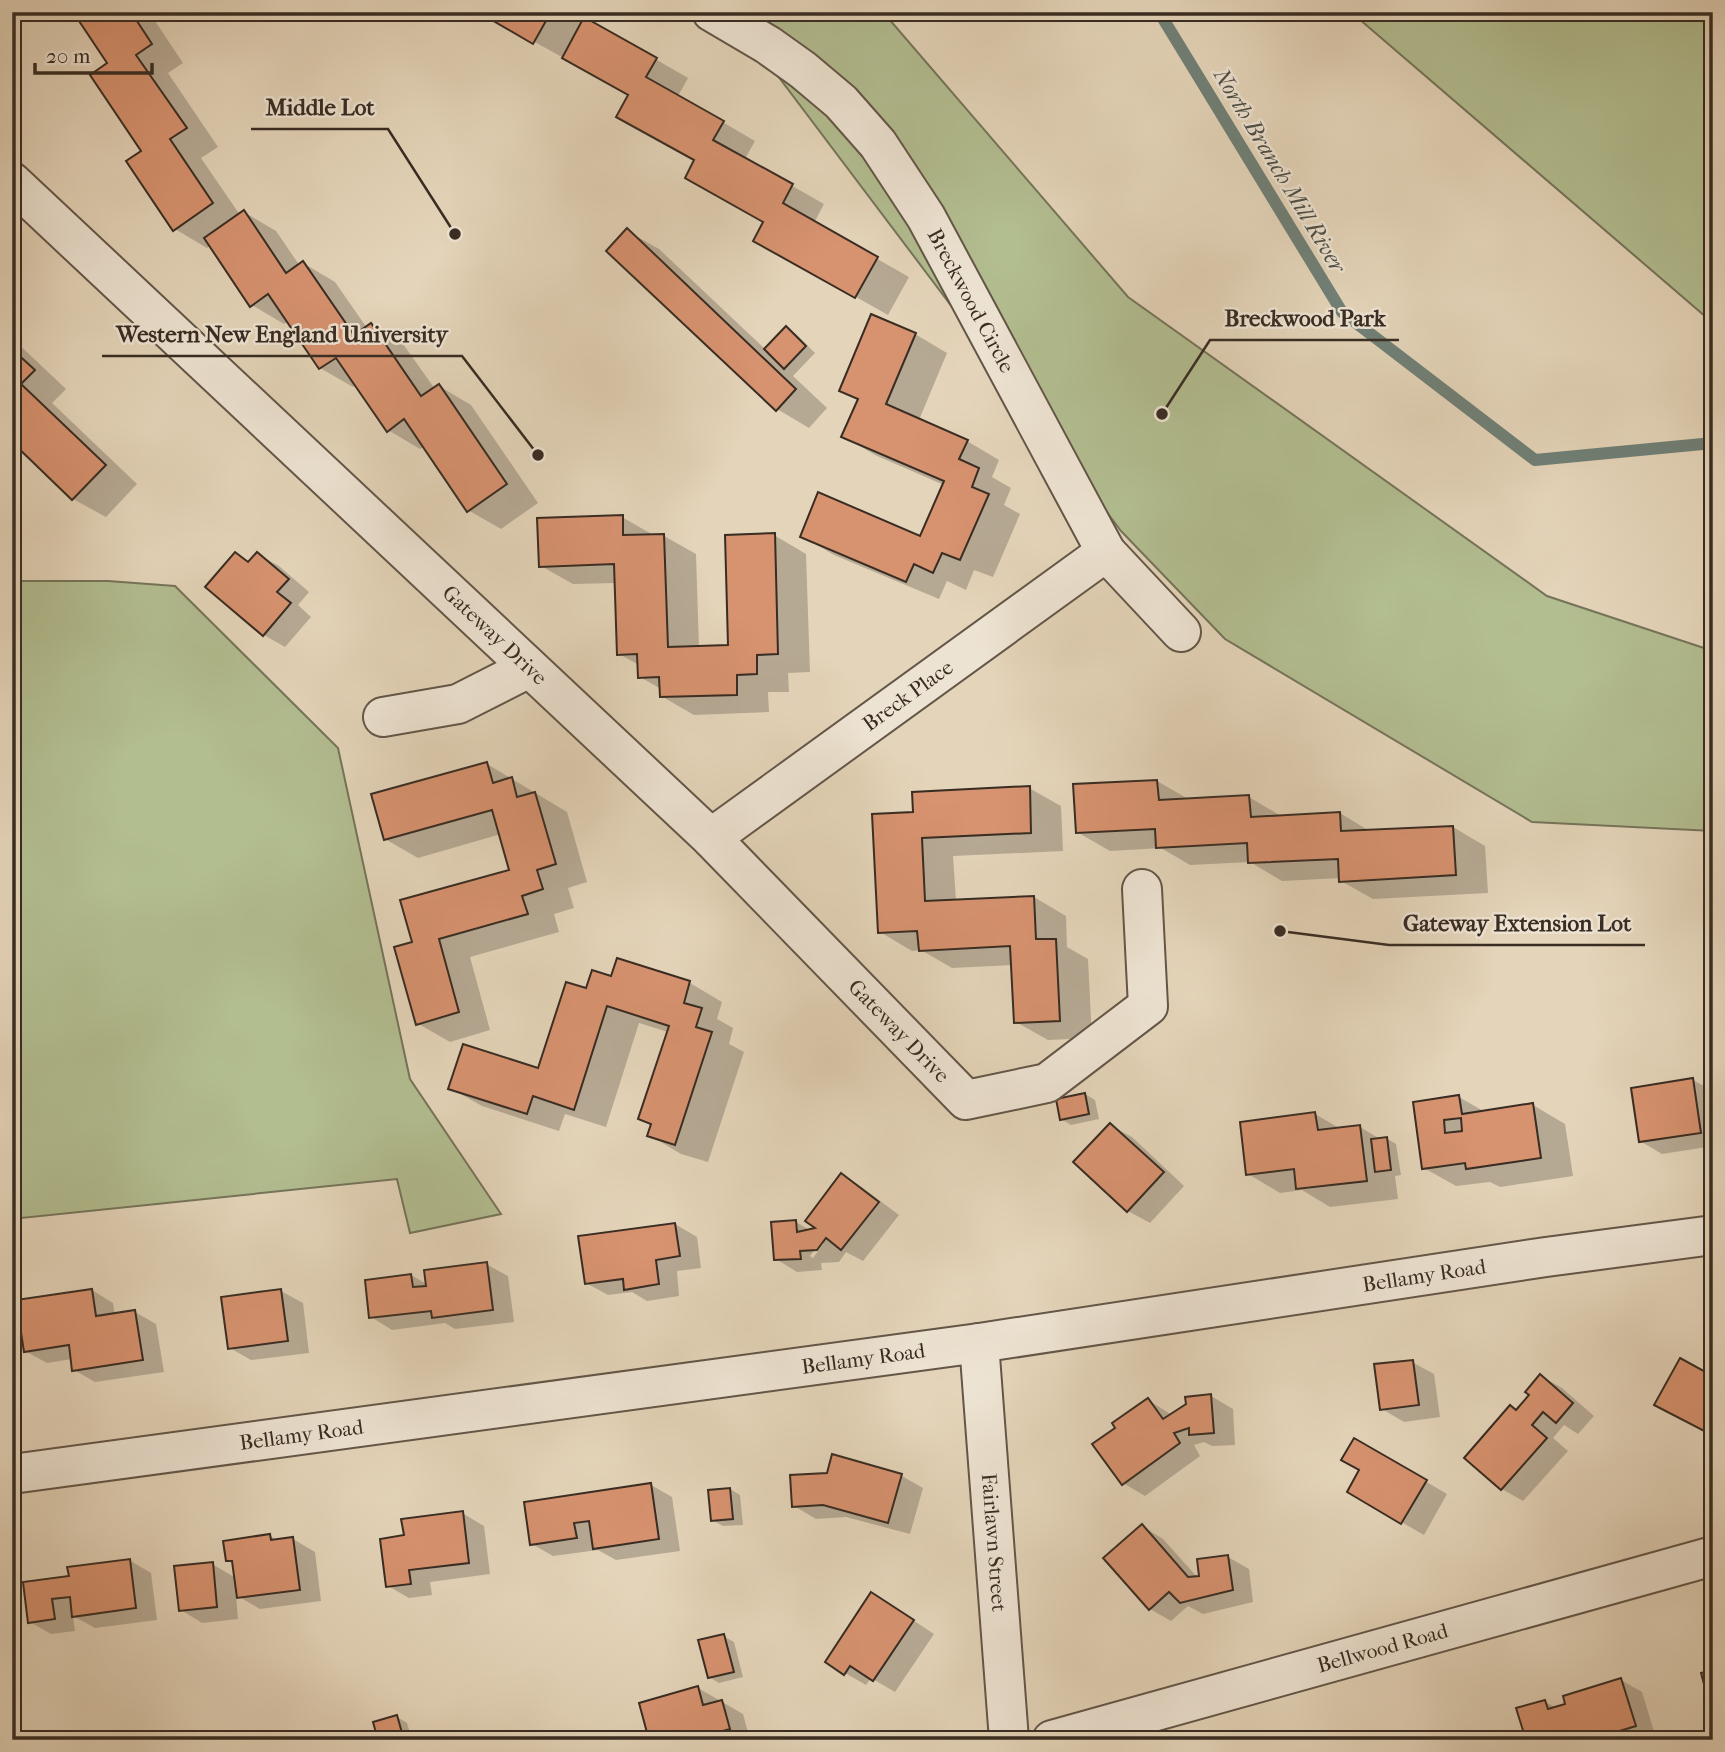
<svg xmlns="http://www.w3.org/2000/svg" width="1725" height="1752" font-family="'IM FELL French Canon',serif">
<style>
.green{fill:#b2bd90;stroke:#75745a;stroke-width:2}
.shadow{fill:#0003;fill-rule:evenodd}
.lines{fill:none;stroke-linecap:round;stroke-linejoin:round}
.stream{stroke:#708077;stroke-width:12}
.building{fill:#d7926f;stroke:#382c23;stroke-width:2;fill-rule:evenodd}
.minor-casing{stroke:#635648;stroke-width:42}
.minor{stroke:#ede3d2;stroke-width:38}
.labels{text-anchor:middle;stroke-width:5;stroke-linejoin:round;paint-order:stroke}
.street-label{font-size:21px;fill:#382c23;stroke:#ede3d2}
.water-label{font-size:23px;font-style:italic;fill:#4f4f46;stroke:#ede3d2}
.leader{fill:none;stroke:#382c23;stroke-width:2.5}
.callout-dot{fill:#382c23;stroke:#ede3d2;stroke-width:2.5}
.callout-label{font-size:23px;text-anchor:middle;font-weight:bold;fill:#382c23;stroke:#ede3d2;stroke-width:5;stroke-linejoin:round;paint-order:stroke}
</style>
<rect width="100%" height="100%" fill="#e4d4b9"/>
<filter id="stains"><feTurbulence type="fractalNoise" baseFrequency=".00286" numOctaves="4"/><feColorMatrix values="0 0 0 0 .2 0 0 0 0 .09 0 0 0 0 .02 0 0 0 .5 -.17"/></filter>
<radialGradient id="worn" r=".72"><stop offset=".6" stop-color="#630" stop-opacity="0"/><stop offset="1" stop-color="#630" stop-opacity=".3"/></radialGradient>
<g class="green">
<polygon points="727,12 883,12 1128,297 1547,596 1713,651 1713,831 1532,822 1225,639 1121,531 738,23"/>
<polygon points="1351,12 1713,12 1713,323"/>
<polygon points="12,581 108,581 175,586 338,748 410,1079 501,1214 410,1233 397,1179 12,1219"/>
</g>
<g class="shadow">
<polygon points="75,12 149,12 183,63 168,73 218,147 201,158 240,215 244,212 276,231 300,266 303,263 335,282 367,328 371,325 403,344 435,389 439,386 471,405 538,503 501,529 468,510 425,446 420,449 388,430 356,384 353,387 320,368 288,321 284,324 252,305 211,245 207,248 175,229 110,63"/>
<polygon points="481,12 574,12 688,78 678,96 755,141 745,159 824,204 814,223 909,277 888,315 755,240 765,222 697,160 630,95"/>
<polygon points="627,231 659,249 766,350 786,328 796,334 815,353 793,376 827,408 809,428 777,409"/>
<polygon points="12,311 17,316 12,321"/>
<polygon points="915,334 947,353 919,420 967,441 999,460 992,477 1011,488 1004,505 1020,514 993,577 974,570 966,590 947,581 939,599 834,555 802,536 921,538 944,485 875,455 843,436 859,401 841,390"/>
<polygon points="12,338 66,389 52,403 137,484 106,517 73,499 12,440"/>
<polygon points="622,517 655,536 664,536 696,554 699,648 730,647 774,535 806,554 810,672 788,673 789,692 768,692 769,712 694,715 661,696 661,689 640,677 639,665 619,654 616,583 573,584 541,566"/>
<polygon points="236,554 251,562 257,554 279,566 309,592 298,605 311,617 285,647 264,635"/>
<polygon points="487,764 567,812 587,882 568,888 574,908 554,914 559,932 470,957 490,1030 450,1042 417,1023 414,943 511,871 501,834 418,858 385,839"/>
<polygon points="1157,781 1190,800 1249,797 1281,816 1340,813 1371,832 1453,827 1485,846 1488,893 1373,899 1341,881 1341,878 1282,881 1250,862 1190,865 1161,848 1110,851 1077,832"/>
<polygon points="1029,788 1061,806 1063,851 953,856 956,901 1034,897 1066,916 1067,947 1088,959 1092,1038 1048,1040 1016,1022 1013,965 952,968 921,950 912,951 880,932 915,814"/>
<polygon points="618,960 690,983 722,1002 717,1019 733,1028 729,1044 744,1052 708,1162 681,1154 649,1135 652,1126 640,1119 668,1032 639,1023 606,1127 565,1114 559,1131 482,1106 450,1088 539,1071 587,990 612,978"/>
<polygon points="1693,1080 1713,1091 1713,1146 1662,1154 1640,1141"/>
<polygon points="1085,1094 1095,1100 1099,1119 1071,1125 1061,1119"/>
<polygon points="1459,1097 1485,1112 1533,1105 1565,1124 1573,1176 1500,1187 1490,1182 1456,1186 1424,1168 1415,1103"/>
<polygon points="1315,1114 1341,1129 1360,1127 1380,1139 1386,1138 1396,1144 1401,1175 1395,1176 1398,1199 1330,1207 1302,1190 1280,1193 1248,1174"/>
<polygon points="1110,1125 1132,1137 1184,1186 1150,1223 1128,1211 1076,1162"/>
<path d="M842,1175l21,13 36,27 -36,46 -17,-9 -7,10 -18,1 1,7 -25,2 -21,-13 20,-37 15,9 8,-2zM820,1243h4l-11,15 -3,-2z"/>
<polygon points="675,1224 697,1237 701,1268 677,1271 679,1296 647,1301 632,1292 608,1295 586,1283"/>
<polygon points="486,1264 508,1276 514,1322 455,1329 445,1323 392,1330 371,1317 411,1275 428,1285"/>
<polygon points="92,1290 113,1303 115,1315 135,1312 156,1324 164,1372 95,1382 74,1370 72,1359 47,1363 25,1351"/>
<polygon points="281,1291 303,1303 309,1353 251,1360 230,1348"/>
<polygon points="1412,1362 1434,1374 1440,1417 1404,1422 1382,1409"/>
<polygon points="1541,1376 1562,1388 1594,1416 1578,1434 1564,1425 1553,1438 1568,1451 1523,1501 1502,1489 1518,1411 1532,1395"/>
<polygon points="1211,1396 1233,1409 1235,1445 1212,1446 1204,1442 1194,1445 1200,1456 1145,1496 1123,1483 1117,1428 1148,1400 1172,1415"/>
<polygon points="1355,1440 1447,1494 1424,1535 1349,1492 1361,1470"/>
<polygon points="834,1456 902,1476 923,1488 910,1534 846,1517 816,1519 794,1506 828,1475"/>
<polygon points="651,1485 672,1497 680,1551 616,1560 598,1550 553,1556 532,1544"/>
<polygon points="730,1489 740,1495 743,1525 723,1526 712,1520"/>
<polygon points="462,1513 484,1526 490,1574 430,1582 432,1595 409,1598 388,1586 406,1537"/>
<polygon points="1142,1526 1163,1539 1198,1578 1228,1557 1249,1569 1253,1602 1203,1614 1188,1606 1171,1621 1150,1609"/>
<polygon points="270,1536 279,1541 293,1539 315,1552 321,1601 260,1609 236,1595 238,1619 202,1623 181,1610 212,1564 236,1578 234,1564 228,1560"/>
<polygon points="129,1560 151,1573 157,1620 95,1628 73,1616 75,1631 51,1634 30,1622 71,1578"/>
<polygon points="893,1607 934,1634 895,1692 871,1678 866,1685 845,1673"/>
<polygon points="723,1636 734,1642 743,1677 719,1683 709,1677"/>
<polygon points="1621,1680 1642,1692 1656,1738 1649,1740 1527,1740 1545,1702 1557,1708"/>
<polygon points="698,1688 743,1714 750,1740 651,1740"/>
<polygon points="397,1717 407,1723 412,1740 380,1740"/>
<polygon points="1432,1734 1442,1740 1410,1740"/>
</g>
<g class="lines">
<polyline class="stream" points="1159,12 1342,312 1535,460 1713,443"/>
</g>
<g class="building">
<polygon points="73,12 131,12 152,44 136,55 187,128 170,139 213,203 173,231 126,161 141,151 90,75 107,63"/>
<polygon points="478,12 551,12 533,44"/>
<polygon points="584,17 657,58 646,77 724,121 713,140 793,184 783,203 878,257 855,298 753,241 763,222 685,178 694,160 616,117 628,95 562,58"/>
<polygon points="244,210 286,273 303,261 354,335 371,323 421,396 439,384 507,484 467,512 404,419 387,432 336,358 319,369 268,294 250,307 204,238"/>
<polygon points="627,228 796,389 776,411 606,251"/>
<polygon points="871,314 916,333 886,404 968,440 959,459 979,468 972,487 989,494 960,560 942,553 933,573 914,564 906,582 800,537 818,492 920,536 944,481 841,437 858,399 839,391"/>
<polygon points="786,326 806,346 784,369 764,349"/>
<polygon points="12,349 35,370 21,384 106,465 72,500 12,442"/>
<polygon points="623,515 623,535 664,534 668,647 728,645 725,535 775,533 778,654 757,655 757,674 737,675 737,695 660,697 659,677 638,678 637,654 617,655 614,564 539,567 537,518"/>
<polygon points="235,552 248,562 257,552 289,579 277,592 291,603 263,636 205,587"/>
<polygon points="487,762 493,783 512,777 517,797 535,792 556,864 537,870 543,889 522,896 528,914 439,939 459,1012 416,1025 394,947 412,942 400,900 509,870 492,810 384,840 371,794"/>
<polygon points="1157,780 1159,800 1249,795 1251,817 1340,812 1341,831 1453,826 1456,875 1339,882 1338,859 1248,863 1247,843 1156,848 1155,829 1076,833 1073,784"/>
<polygon points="1030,786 1031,833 922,838 925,901 1034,896 1036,939 1056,939 1060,1021 1014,1023 1010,946 919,951 917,931 878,933 872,814 913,812 912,792"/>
<polygon points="617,958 690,981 684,1003 702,1008 696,1027 712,1032 675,1145 647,1136 651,1124 638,1119 669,1026 607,1006 574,1110 533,1096 527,1114 448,1089 463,1044 538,1068 566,982 586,988 592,970 611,976"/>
<polygon points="1693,1078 1701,1133 1639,1142 1631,1088"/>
<polygon points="1085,1093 1089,1114 1060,1120 1056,1099"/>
<path d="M1459,1095l3,19 71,-11 8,55 -75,11 -1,-6 -43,6 -9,-67zM1461,1118l1,13 -17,2 -1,-13z"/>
<polygon points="1315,1112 1318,1130 1360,1125 1367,1181 1296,1189 1294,1169 1246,1175 1240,1122"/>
<polygon points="1110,1123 1164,1172 1127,1212 1073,1162"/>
<polygon points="1387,1137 1391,1170 1375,1172 1371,1139"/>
<polygon points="841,1173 879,1202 841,1250 826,1238 817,1250 800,1251 801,1259 774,1260 771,1222 796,1220 797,1232 815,1228 805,1221"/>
<polygon points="675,1223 680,1256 656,1260 659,1284 624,1290 623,1279 585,1284 578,1236"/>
<polygon points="487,1262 493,1310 432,1318 431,1311 369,1318 365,1280 411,1274 413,1287 426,1286 424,1270"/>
<polygon points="92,1289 96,1316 135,1310 143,1360 72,1371 69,1345 24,1352 16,1300"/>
<polygon points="281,1289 288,1341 228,1349 221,1297"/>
<polygon points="1680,1358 1713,1376 1713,1430 1710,1434 1654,1405"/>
<polygon points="1413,1360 1419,1405 1380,1410 1374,1364"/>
<polygon points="1540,1374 1573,1403 1556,1423 1543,1412 1532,1425 1547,1438 1501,1490 1464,1458 1510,1405 1516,1410 1529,1395 1525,1392"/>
<polygon points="1211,1394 1214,1433 1189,1435 1189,1428 1174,1433 1180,1443 1122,1485 1092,1444 1115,1428 1112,1423 1148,1398 1163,1419 1186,1404 1185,1397"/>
<polygon points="1354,1438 1427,1480 1401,1524 1347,1492 1359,1470 1341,1460"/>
<polygon points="832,1454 902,1474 888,1523 823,1505 792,1507 790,1475 827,1473"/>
<polygon points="651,1483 659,1539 593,1549 589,1521 574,1523 577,1538 530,1545 524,1502"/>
<polygon points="730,1488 733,1519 711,1521 708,1490"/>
<polygon points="463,1511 469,1563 409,1570 411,1584 386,1587 380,1539 404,1535 401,1519"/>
<polygon points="1142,1524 1188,1577 1199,1576 1197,1559 1228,1555 1233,1590 1180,1603 1169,1592 1149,1610 1103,1558"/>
<polygon points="270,1534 271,1540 293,1537 300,1590 237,1598 232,1561 226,1561 223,1541"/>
<polygon points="130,1559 136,1608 72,1617 70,1597 52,1599 55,1619 28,1623 23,1582 69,1576 67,1567"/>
<polygon points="213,1562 217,1607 179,1611 174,1566"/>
<polygon points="871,1592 914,1620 873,1681 850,1666 844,1675 825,1662"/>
<polygon points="724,1634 734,1672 708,1678 698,1640"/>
<polygon points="1713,1670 1713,1717 1701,1673"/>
<polygon points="1621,1678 1636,1726 1590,1740 1578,1740 1576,1734 1559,1740 1526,1740 1516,1708 1545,1700 1548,1709 1565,1704 1563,1696"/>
<polygon points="698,1686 703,1705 722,1700 730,1729 690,1740 649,1740 639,1703"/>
<polygon points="397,1715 404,1740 378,1740 373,1722"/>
<polygon points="1432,1732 1434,1740 1403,1740"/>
</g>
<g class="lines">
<defs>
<g id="minor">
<path id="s1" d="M712,12l56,33 35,25 38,32 37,42 48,73 180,335 75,80"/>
<path id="s2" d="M12,182l699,656 255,262 81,-17 101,-77 -6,-117"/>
<polyline points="383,717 458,704 529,668"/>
<path id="s3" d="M711,838l395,-286"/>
<path id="s4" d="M979,1343l30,397"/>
<path id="s5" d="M12,1474l967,-131 567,-86 167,-22"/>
<path id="s6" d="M1052,1740l661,-184"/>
</g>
</defs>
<use href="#minor" class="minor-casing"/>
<use href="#minor" class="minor"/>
</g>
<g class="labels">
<g class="street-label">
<text dy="7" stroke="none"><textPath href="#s1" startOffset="396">Breckwood Circle</textPath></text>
<text dy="7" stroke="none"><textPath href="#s2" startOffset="662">Gateway Drive</textPath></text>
<text dy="7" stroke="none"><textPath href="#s3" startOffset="243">Breck Place</textPath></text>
<text dy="7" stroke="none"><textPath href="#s2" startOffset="1228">Gateway Drive</textPath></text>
<text dy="7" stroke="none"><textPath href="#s5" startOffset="1426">Bellamy Road</textPath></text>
<text dy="7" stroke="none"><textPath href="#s5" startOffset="859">Bellamy Road</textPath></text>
<text dy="7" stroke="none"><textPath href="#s5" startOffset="292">Bellamy Road</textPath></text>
<text dy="7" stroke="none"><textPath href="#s4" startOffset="200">Fairlawn Street</textPath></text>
<text dy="7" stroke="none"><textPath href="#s6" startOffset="343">Bellwood Road</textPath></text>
</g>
<g class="water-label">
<text transform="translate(1280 170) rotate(59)" y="8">North Branch Mill River</text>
</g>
</g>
<path class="leader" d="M455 234L388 129H251M1162 414L1210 340H1399M538 455L462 356H102M1280 931L1389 945H1645"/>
<g class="callout-dot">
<circle cx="455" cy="234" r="7"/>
<circle cx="1162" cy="414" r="7"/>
<circle cx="538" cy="455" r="7"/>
<circle cx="1280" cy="931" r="7"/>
</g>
<g class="callout-label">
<text x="320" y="115">Middle Lot</text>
<text x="1305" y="326">Breckwood Park</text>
<text x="282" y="342">Western New England University</text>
<text x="1517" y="931">Gateway Extension Lot</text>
</g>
<rect width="1725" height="1752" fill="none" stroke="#e4d4b9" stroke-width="42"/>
<rect x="14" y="14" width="1697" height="1724" fill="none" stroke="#382c23" stroke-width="3.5"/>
<rect x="21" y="21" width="1683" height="1710" fill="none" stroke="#382c23" stroke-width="2"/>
<path d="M35 63v10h117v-10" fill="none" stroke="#382c23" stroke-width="3.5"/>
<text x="46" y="63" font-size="21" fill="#382c23" stroke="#ede3d2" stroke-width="5" paint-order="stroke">20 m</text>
<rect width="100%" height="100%" filter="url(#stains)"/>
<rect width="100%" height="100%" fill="url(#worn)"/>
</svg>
